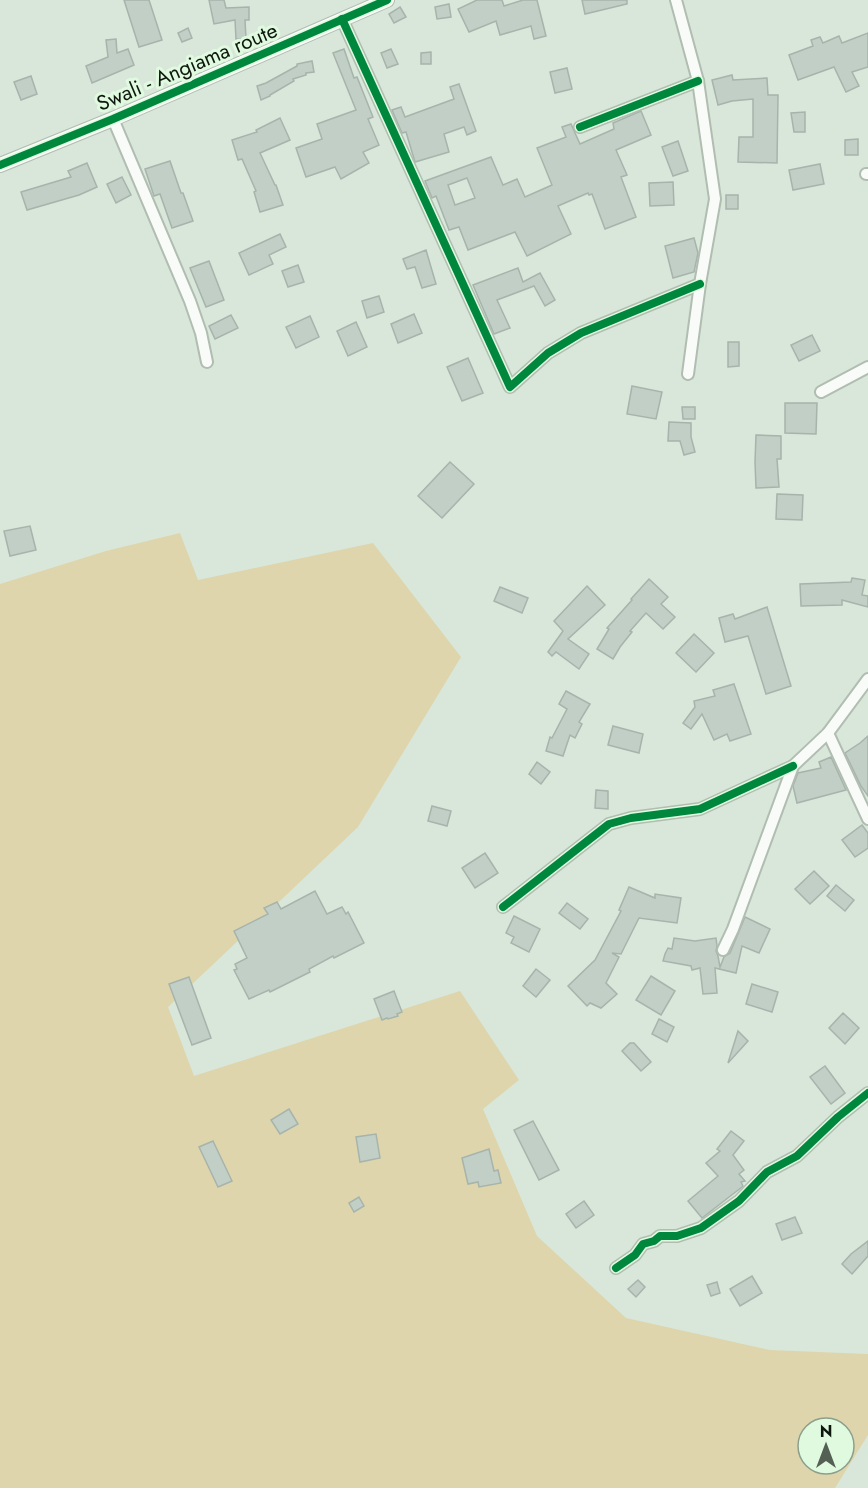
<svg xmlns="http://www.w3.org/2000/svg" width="868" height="1488" font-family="Jost,sans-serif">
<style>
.green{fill:#ded5ad;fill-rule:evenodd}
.building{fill:#c1cfc7;stroke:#a6b4ab;stroke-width:1.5;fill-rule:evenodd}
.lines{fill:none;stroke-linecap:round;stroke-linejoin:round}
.minor-casing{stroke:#b1bdb1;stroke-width:14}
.tertiary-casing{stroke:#b1bdb1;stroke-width:16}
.minor{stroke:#f9fbf9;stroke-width:10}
.tertiary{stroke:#f9fbf9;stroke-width:14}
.cycleway-casing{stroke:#e0fae0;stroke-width:11}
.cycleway{stroke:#00873e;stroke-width:8}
.labels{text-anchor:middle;stroke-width:6;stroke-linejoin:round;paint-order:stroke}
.street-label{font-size:21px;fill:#0e170e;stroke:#e0fae0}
</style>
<rect width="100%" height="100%" fill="#d8e7d9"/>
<path class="green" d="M180,533l18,47 175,-37 88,114 -103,170 -190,180 26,69 266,-85 59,89 -36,29 54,127 89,82 144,32 98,4v81l-33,53h-835v-904l106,-33zM808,1428h36v36h-36z"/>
<g class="building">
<polygon points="124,0 149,0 162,40 139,47"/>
<polygon points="209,0 224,0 226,8 249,7 249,20 245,20 246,39 236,39 235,20 214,24"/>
<polygon points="477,0 502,0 504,6 523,0 537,0 546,36 534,39 531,26 500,35 496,21 469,32 458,9"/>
<polygon points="582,0 627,0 627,4 585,14"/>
<polygon points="449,4 451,17 437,19 435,7"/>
<polygon points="400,7 406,17 394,23 389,14"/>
<polygon points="188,28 192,38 182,42 178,33"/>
<polygon points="868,33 868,67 852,72 859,86 846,92 834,67 798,80 789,55 813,46 811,40 820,37 823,43 839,36 842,43"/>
<polygon points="116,39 117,53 128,49 134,65 92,83 86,66 108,57 106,40"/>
<polygon points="344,49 354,78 357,77 373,117 368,119 379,145 363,152 369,163 341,179 335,167 306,177 296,148 322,139 317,124 356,110 333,53"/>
<polygon points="391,49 398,64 387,68 381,53"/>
<polygon points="431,52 431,64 421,64 421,53"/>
<polygon points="312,61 314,72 306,73 306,75 293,79 294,81 270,95 270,96 261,100 257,86 266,83 297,66 297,64"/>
<polygon points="567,68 572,89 555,93 550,72"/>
<polygon points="732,75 733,80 767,78 768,95 778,95 777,163 738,162 739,137 753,137 753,99 732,101 718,105 712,80"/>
<polygon points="31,76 37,94 21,100 14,82"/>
<polygon points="459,84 476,131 467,135 464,127 444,134 449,152 415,162 406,132 402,133 392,110 401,107 405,117 454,99 450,87"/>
<path d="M641,111l10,24 -35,15 11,25 -6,2 15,40 -31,12 -13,-35 -3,1 -1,-2 -30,13 13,28 -44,22 -12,-24 -47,18 -9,-23 -10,3 -13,-34 -4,2 -7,-17 66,-24 12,28 14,-6 8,18 27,-12 -15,-37 29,-11 -4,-10 9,-3 9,20 34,-15 -1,-6zM467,178l8,20 -20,7 -7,-20z"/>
<polygon points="805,112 805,132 794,132 791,113"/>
<polygon points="280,118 290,140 260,153 275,185 276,185 283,205 260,212 254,192 256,191 242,159 238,160 232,140 257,132 256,130"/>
<polygon points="858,139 858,155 845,155 845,140"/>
<polygon points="678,141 688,171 673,176 662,147"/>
<polygon points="170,161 181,193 183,193 193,221 172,228 160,194 154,196 145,169"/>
<polygon points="87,163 97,187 79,195 27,210 21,192 71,177 68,171"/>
<polygon points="820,164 824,184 793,190 789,170"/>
<polygon points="122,177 131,195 116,203 107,184"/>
<polygon points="673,182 674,205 650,206 649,183"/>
<rect x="726" y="195" width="12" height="14"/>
<polygon points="280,234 286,247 269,255 273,264 249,275 239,253"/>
<polygon points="694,238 698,253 694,272 673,278 665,246"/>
<polygon points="426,250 436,284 422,288 415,267 407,269 403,259"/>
<polygon points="209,261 224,300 206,307 190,268"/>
<polygon points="298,265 304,282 288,287 282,271"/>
<polygon points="518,268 523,282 540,273 555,300 545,306 534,286 497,300 510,328 494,334 473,285"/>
<polygon points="379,296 384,312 367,318 362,301"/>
<polygon points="414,314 422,333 398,343 391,324"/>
<polygon points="231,315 238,328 215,339 209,326"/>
<polygon points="310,316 319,337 296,348 286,327"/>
<polygon points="356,322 367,347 348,356 337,331"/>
<polygon points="812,335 820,351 799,361 791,345"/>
<polygon points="728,342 739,342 739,366 728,367"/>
<polygon points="468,358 483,393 462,401 447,367"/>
<polygon points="632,386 662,392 656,419 627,414"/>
<polygon points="785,403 817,403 816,434 785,433"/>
<polygon points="682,407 695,407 695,419 683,419"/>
<polygon points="669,422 691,423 691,437 695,452 684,455 680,441 668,441"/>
<polygon points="756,435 781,436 781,459 777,459 779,487 756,488 755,462"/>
<polygon points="450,462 474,484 442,518 418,496"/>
<polygon points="777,494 803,495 802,520 776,519"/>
<polygon points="30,526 36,550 10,556 4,531"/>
<polygon points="852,578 865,580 862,595 868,596 868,607 842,600 842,605 801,606 800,584 851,582"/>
<polygon points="649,579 668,597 661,604 675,617 663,629 646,613 630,631 632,632 620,647 613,659 597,649 609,629 607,628 632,600 631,599"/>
<polygon points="587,586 605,605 568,639 589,654 579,669 556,652 552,656 548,652 563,631 554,621"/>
<polygon points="500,587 528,598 522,613 494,601"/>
<polygon points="767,607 791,686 766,694 748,636 725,642 719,618 733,614 735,619"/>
<polygon points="694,634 714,653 696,672 676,653"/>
<polygon points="734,684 751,734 730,741 727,734 714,740 702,714 691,729 683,723 695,707 694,701 715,696 713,690"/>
<polygon points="566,691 590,704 579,722 582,724 575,738 570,735 563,756 546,751 550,737 552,738 567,709 559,704"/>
<polygon points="613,726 643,734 639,753 608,745"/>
<polygon points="868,736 868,796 861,786 845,753 860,743"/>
<polygon points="831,757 846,790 797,803 793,786 798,773 821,768 819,762"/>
<polygon points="537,762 550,772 541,784 529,774"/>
<polygon points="596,790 608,791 608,809 595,808"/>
<polygon points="432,806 451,811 447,826 428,821"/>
<polygon points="862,825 868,833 868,848 855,857 842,840"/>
<polygon points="485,853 498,873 475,888 462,868"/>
<polygon points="814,871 829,886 810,904 795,889"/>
<polygon points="836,885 854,900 845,911 827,896"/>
<polygon points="629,887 655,898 655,894 681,898 677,923 639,918 621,954 612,953 619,957 606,983 617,994 601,1008 590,1003 587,1006 568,986 595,960 621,911 619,910"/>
<polygon points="315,891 327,914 342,907 346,914 348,912 364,943 334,958 333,956 309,969 310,972 270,992 269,990 249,999 234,970 237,969 235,964 247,958 234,931 268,914 264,908 277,902 281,909"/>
<polygon points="567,903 588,919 580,929 559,913"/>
<polygon points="514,916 540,929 529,952 511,943 514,937 506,933"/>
<polygon points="745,917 770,929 759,953 742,946 736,973 715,968 717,993 703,994 700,968 692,970 691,966 663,961 665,954 668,948 672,949 674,938 695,941 716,938 717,946 716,951 718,956 720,967 724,957 730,953"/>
<polygon points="536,969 550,980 536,997 523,986"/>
<polygon points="651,976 675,991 661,1015 636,1000"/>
<polygon points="189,977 211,1038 192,1045 169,984"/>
<polygon points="752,984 778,992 772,1012 746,1004"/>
<polygon points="394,991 402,1012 397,1014 398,1016 388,1019 387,1018 382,1020 374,999"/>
<polygon points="843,1013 859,1028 845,1044 829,1028"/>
<polygon points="659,1019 674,1027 667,1042 652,1034"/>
<polygon points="738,1031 748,1041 728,1063"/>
<polygon points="630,1043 634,1043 651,1062 641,1071 622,1051"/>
<polygon points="825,1066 845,1093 831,1104 810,1077"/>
<polygon points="289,1109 298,1124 280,1134 271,1120"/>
<polygon points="533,1121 559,1170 539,1180 514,1130"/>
<polygon points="731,1131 744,1141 733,1155 744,1170 739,1174 745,1181 741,1182 743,1186 742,1187 702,1218 688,1201 718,1176 706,1163 720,1151 717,1149"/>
<polygon points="376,1134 380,1158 360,1162 356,1137"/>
<polygon points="213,1141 232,1181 218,1187 199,1147"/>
<polygon points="489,1149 494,1171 498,1170 501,1183 479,1187 478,1182 468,1184 462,1158"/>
<polygon points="359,1197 364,1206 354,1212 349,1203"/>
<polygon points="584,1201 594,1215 576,1228 566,1214"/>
<polygon points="795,1217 802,1233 782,1240 776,1224"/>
<polygon points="868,1241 868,1256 852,1274 842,1264 851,1254"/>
<polygon points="752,1276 762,1293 740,1306 730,1289"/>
<polygon points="638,1280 645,1287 636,1297 628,1289"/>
<polygon points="717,1282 720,1293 711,1296 707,1285"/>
</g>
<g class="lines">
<defs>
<g id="minor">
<polyline points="676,0 698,81 715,199 700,284 688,374"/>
<polyline points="342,19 510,387 548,353 581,333 700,284"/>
<polyline points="113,119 190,301 201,333 207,362"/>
<polyline points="580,127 698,81"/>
<polyline points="866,174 868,174"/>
<polyline points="821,392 868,367"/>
<polyline points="828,733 868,819"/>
<polyline points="503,907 609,824 631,818 700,809 793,766"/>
<polyline points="723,950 733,929 793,766 828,733 868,679"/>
<polyline points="616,1268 635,1255 643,1244 654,1241 660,1236 677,1236 701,1228 739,1201 767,1172 797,1156 838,1117 868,1093"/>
</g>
<polyline id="tertiary" points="0,165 113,119 387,0"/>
</defs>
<use href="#minor" class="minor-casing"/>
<use href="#tertiary" class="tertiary-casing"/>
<use href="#minor" class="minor"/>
<use href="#tertiary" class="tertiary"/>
<defs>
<g id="cycleway">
<polyline points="342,19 510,387 548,353 581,333 700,284"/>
<polyline points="580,127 698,81"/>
<polyline points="0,165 113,119 387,0"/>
<polyline points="503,907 609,824 631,818 700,809 793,766"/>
<polyline points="616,1268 635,1255 643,1244 654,1241 660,1236 677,1236 701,1228 739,1201 767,1172 797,1156 838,1117 868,1093"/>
</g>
</defs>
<use href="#cycleway" class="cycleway-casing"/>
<use href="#cycleway" class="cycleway"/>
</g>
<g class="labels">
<g class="street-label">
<text transform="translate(187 67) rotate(-23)" y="7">Swali - Angiama route</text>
</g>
</g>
<g transform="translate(826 1446)"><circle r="28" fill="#e0fae0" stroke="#8c9f8c" stroke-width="1.5"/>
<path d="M0-4.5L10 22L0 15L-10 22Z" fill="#556055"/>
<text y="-9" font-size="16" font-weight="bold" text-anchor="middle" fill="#0e170e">N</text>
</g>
</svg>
